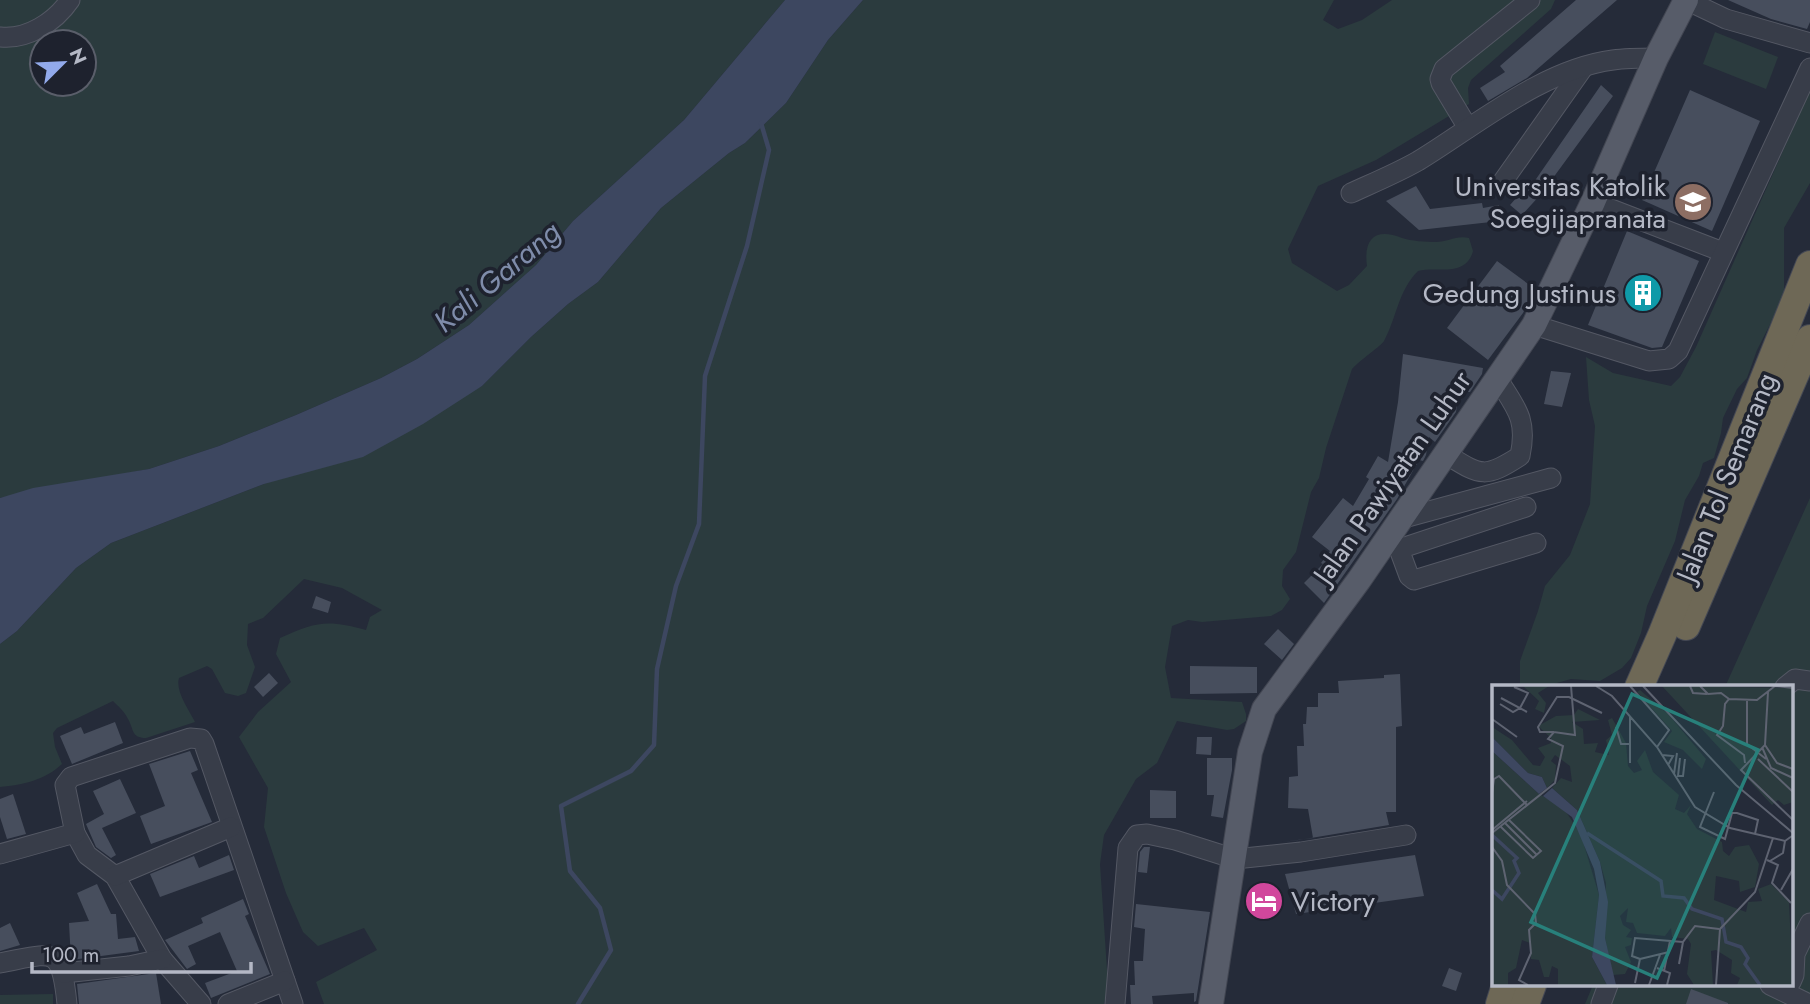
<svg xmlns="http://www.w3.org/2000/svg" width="1810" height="1004" font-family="Jost,sans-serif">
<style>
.green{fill:#2b3b3e;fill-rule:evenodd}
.water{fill:#3d4760}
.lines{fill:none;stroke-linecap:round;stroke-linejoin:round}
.stream{stroke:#3d4760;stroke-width:4.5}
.building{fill:#474e5d}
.minor-casing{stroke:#545864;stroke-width:21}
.major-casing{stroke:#424652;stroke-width:26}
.highway-casing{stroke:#444854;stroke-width:30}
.minor{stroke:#383d49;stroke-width:19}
.major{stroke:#575c69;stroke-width:24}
.highway{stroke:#6e6856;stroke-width:28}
.labels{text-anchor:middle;stroke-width:7;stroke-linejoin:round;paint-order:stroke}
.poi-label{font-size:28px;fill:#b4b8c5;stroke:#1e222e;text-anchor:end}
.street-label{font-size:28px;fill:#b4b8c5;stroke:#1e222e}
.water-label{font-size:30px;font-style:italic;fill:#7f8caa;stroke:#1e222e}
.inset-river{fill:none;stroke:#3d4760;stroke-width:3.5}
.inset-road{fill:none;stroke:#5e6371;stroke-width:2}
.view{fill:#28807b;fill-opacity:0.15;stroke:#28807b;stroke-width:3.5}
.inset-edge{fill:none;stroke:#b4b8c5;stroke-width:3.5}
</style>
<rect width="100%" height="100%" fill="#252b39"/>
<g class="green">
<path d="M0,0h785l-101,120 -111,101 -37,44 -67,60 -52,34 -36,19 -85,37 -77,31 -70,23 -149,29zM42,42h42v42h-42z"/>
<path d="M863,0h471l-11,20 15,9 24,-9 30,-20h163l-4,9 -80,71 -3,8 1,16 -93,56 -58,26 -30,63 4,14 45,28 12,-6 18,-19c-4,-29 10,-38 35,-28 9,3 24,4 34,4 12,0 20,-7 33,-4l4,13c-7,27 -37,15 -55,20 -20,20 -21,46 -34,70 -2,4 -25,20 -32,28l-26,79 -7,30 -8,14 -15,60 -13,18 -1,16 8,13 -8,11 -11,6 -69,6 -14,-2 -16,6 -7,41 6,31 71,4 4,12v7l-12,8 -7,1 -50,-9 -20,42 -21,16 -32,56 -4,29 8,121 -4,19h-780l-8,-22 61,-32 -13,-22 -46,18 -15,-14 -17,-39 -22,-66 4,-39 -29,-51 19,-25 33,-30 -15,-28 4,-16c35,-16 47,-19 86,-8l4,-13 12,-7 -40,-22 -38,-9 -41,39 -15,6 -1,21 8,22 -9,26 -8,3 -13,-3 -13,-24 -5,-3 -28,12c-4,13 10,32 16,44l-49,16c-15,0 -12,-9 -18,-19 -3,-7 -10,-13 -15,-18l-56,27 -4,5 2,14 7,17c-17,16 -39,21 -62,23v-143l17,-13 59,-63 35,-25 153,-59 218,-98 49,-49 37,-33 30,-22 63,-74 68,-55 16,-10 41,-40 42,-63z"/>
<polygon points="1715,32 1778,57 1766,89 1703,64"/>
<polygon points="1810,90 1810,183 1784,228 1784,297 1757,350 1747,378 1737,389 1723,418 1721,433 1714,458 1703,463 1699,476 1685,500 1675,541 1647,606 1641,633 1631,658 1622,668 1600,681 1571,679 1543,687 1520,687 1520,661 1538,611 1545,586 1570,555 1590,504 1595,426 1589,400 1586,357 1613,373 1671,386 1680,377 1696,347"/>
<polygon points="1810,498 1810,1004 1585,1004 1593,985 1791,985 1791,687 1725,687"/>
<polygon points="53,994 53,1004 0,1004 0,995"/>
</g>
<polygon class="water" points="785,0 863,0 828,40 786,103 745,143 729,153 661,208 598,282 568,304 531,337 482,386 423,424 363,457 264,484 111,543 76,568 17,631 0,644 0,498 33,488 149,469 219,446 296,415 381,378 417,359 469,325 536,265 573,221 684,120"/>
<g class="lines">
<polyline class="stream" points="578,1004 611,950 600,908 570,871 561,806 631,771 654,745 657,669 676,586 699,524 705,376 747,246 769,150 761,123"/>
</g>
<g class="building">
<polygon points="1576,0 1617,0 1527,78 1488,101 1480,88 1505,72 1500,66"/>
<polygon points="1728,0 1810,0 1810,22 1807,29 1771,19"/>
<polygon points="1601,85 1613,96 1542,193 1522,215 1510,205 1532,180 1534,182"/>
<polygon points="1690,90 1760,121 1712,231 1642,200"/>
<polygon points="1416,186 1430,209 1482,203 1483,208 1499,205 1504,226 1493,229 1491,222 1419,230 1386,201"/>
<polygon points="1627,231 1699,261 1662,347 1652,348 1588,325"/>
<polygon points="1497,261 1535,289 1523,313 1488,360 1447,328"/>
<polygon points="1403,354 1483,368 1482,374 1470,392 1459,392 1456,412 1435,442 1429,437 1426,455 1423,461 1419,460 1397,499 1324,603 1304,583 1323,564 1321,563 1330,551 1312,537 1343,498 1353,506 1369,479 1366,477 1378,456 1388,462 1398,402"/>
<polygon points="1551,371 1571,373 1562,407 1544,404"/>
<polygon points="316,596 331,602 328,613 312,608"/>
<polygon points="1278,629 1294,644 1282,660 1264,644"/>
<polygon points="1190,666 1257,667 1257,693 1190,694"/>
<polygon points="269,673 278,683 263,697 254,687"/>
<polygon points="1400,674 1402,726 1396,727 1396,812 1386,812 1389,825 1299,840 1282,842 1313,838 1308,809 1288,808 1289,777 1298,776 1297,746 1304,746 1303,724 1306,724 1307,707 1318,707 1318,693 1339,693 1338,681 1384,678 1384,675"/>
<polygon points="115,722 123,743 72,764 60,736 81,727 84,734"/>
<polygon points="1197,737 1212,737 1211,755 1196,754"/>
<polygon points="190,751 198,770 191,773 212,822 151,844 140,816 165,806 149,764"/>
<polygon points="1207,758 1232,758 1232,770 1223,818 1211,816 1214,795 1207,795"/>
<polygon points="120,779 136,813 102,828 116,855 111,858 96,847 86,824 104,814 93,791"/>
<polygon points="1150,790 1176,791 1176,818 1150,818"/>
<polygon points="13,794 26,834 7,839 0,817 0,799"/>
<polygon points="1144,847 1150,847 1147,873 1138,872 1140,852"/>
<polygon points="229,855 234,870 160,897 150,874 194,856 199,868"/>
<polygon points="1415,855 1424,896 1296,914 1285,874"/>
<polygon points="97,884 111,914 116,914 118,939 135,937 139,951 71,960 69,923 89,921 77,893"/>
<polygon points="243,899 249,914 245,916 270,974 211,998 205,983 237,971 220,932 188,946 196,964 187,969 165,940 203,923 201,918"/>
<polygon points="1136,904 1210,912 1196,1001 1194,1002 1194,993 1152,996 1153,1004 1131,1004 1130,985 1135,985 1134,961 1143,961 1145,929 1134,927"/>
<polygon points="10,923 20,945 0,951 0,928"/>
<polygon points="1449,968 1462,973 1456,991 1442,986"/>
<polygon points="156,973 161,1004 79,1004 77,984"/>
<polygon points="1691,989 1728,1003 1728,1004 1686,1004"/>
</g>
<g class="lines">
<defs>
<g id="minor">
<polyline points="1686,0 1726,19 1810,43"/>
<path d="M0,37c27,3 55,-15 70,-37"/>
<polyline points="1468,128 1441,83 1440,79 1444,69 1530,0"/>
<polyline points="1501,184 1583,68"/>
<path d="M1351,193c22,-10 46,-20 67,-32 59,-36 125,-92 195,-101 14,-2 28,-2 43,-2"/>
<polyline points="1593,202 1723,252"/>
<polyline points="1534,325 1649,361 1669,359 1678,351 1810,68"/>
<path d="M1444,453c36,22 39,27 76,3 8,-37 -4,-48 -23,-78"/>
<polyline points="1526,507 1399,549 1409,576 1414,580 1536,543"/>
<polyline points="1400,519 1551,478"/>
<polyline points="1785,687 1795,679 1810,681"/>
<polyline points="75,833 87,855 115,876 162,959 201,1004"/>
<polyline points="0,854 75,833 65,785 71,777 190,738 201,739 204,744 293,1004"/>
<polyline points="115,876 231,827"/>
<path d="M0,963c53,-10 61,-19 67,41"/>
<polyline points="64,973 129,966 162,959"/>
<polyline points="1791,982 1794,975 1795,954 1810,923"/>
<polyline points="1770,985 1809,1004"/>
<polyline points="228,1004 285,981"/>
<polyline points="1115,1004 1128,848 1137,835 1147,834 1175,840 1235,859 1301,852 1406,835"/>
<polyline points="1601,1004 1608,985"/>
</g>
<polyline id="major" points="1211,1004 1250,752 1264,709 1359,580 1534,325 1593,202 1656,58 1686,0"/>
<g id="highway">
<polyline points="1686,626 1810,339"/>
<polyline points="1639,687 1662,635 1810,265"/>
<polyline points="1500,1004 1506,985"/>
<polyline points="1525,1004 1532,985"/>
</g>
</defs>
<use href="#minor" class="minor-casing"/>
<use href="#major" class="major-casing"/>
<use href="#highway" class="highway-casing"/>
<use href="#minor" class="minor"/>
<use href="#major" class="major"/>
<use href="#highway" class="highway"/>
</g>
<defs>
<symbol id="university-disc" viewBox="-11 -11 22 22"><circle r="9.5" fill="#8d6e63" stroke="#1e222e"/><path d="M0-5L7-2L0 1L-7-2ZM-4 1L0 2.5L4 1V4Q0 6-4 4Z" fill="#fff"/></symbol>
<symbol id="building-disc" viewBox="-11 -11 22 22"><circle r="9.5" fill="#0f9aa8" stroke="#1e222e"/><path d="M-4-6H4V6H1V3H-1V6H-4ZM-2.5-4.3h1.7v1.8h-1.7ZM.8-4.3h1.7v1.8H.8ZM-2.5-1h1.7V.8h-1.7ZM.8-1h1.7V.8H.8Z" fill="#fff"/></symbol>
<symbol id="hotel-disc" viewBox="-11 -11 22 22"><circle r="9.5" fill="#d1479c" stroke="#1e222e"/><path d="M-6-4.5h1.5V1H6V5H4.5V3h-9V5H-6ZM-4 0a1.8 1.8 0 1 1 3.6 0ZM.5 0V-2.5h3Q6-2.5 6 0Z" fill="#fff"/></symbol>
</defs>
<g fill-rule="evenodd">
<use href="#university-disc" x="1671" y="180" width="44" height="44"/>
<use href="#building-disc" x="1621" y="271" width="44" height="44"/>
<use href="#hotel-disc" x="1242" y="879" width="44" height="44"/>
</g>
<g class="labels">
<g class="poi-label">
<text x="1666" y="196">Universitas Katolik<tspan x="1666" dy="32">Soegijapranata</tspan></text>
<text x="1616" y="303">Gedung Justinus</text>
<text x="1291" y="911" text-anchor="start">Victory</text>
</g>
<g class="street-label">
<text transform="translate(1392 477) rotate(-55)" y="10">Jalan Pawiyatan Luhur</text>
<text transform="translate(1726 477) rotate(-68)" y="10">Jalan Tol Semarang</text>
</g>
<g class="water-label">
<text transform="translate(497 277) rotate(-40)" y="10">Kali Garang</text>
</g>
</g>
<g transform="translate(1492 685)">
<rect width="301" height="301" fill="#252b39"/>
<path d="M31,1h26l-11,7 8,10 -2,10 -9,-4 4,-8zM170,1l131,2v114l-9,3 -6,-5 -6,5zM148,5l28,24 38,45 -4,10 -19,-19 -19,-8 8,-11 -35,-39zM86,24l22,11 -28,2 11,7 1,15 14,-1 -3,9 14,3 -3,-15 6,-5 -4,-15 4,-2 14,25 2,23 6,7 8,-3 -5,-9 8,-11 8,22 26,23 -4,14 9,4 7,-8 -4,9 10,15 25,13 1,9 6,5 6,-9 14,-2 10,19 -4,23 -15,5 -1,-11 -23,-5 -2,24 32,12 2,-10 14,-1 -4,-12 13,-5 18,18 4,83h-56l3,-7 -9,-5 1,-13 -16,-10 -5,1 2,34h-19l-7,-11 4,-30 -3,-5 -16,-2 -1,-9 -6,8 -28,-3 -4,-10 -7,-1 2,-14 -8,8 3,9 8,5 -5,7 6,1 -1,7 -6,2 6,15 -6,12 -12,1 -8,-37 1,-55 -6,-21 -23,-52 -25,-22 9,-10 11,4 -2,-16 -15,-11 -4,6 5,4 -1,15 -8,8 -5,-11 -14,-4 -36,-36v-10l20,13 21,25 7,1 5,-9 -7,-9 13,-5v-5l-13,-12 18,-10 18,-1zM0,66l47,43 24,13 18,28 18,60 -7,62 15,28h-49v-16l-6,-3 -3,11h-5l-5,-17 -8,-1 -1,-16 -8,-3 -6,28 -8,5v12h-16z" fill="#2b3b3e"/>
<path d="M0,52l36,36 14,4 5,11 -8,6 -47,-43zM60,103l25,22 23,52 8,40 -3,36 11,47h-9l-15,-28 7,-62 -5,-26 -22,-52 -29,-21z" fill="#3d4760"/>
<path class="inset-river" d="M95,148l74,48 2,15 21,2 8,11 30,10 4,23 15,5 7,11 -3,6 15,21M0,150l25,23 -3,3 5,12 -17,26 -10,-9"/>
<path class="inset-road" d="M104,1l16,10 45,51 38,60 35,21 55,13 7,-5M138,1l39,44 -12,17M151,1l93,99 57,48M198,1l3,7 14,1M208,1l8,8 13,-1 8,6M276,7l-3,53 12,18 16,6M9,13l26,14M255,15v44l19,15M8,19l13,8 7,-4 8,-15 -14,-6M138,32v46M0,34l25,18M124,42l5,17h8M62,47h-14l-2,-5 19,-30h12l33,16M273,60l-24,25 52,50M270,62l9,21 22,10M170,70l11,1 -5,9M188,73l-2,18h5l2,-17M266,74l35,33M253,78l-1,-8 -27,-20 6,-9 2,-22 4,-5 28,1 18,-14 18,2M182,89l3,-21M222,107l-14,35 25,12 7,-26h5l21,7 -3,14M0,108l2,-14 5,-3 28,29M13,138l32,32M9,142l32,31 8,-7 -32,-31M0,145l35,-29M0,148l63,-50 8,-37 -15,-7 6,-7 21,3 -4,-49M0,162l10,14 5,24 28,29 1,9 -7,7 2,23 -12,27 9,5M275,175l11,5 -6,18 19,20M278,176l13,-8 2,-12M289,205l12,-21M148,274l29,-7M187,279l4,-22 12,-16 24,3M165,283l13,5 -3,12M172,286l6,-30M143,298l5,-24 -8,-3 3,-18 48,4M157,300l11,-30M224,300l4,-56 35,-37 18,-54"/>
<path class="view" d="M140,9l126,56 -101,228 -126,-56z"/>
<rect width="301" height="301" class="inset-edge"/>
</g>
<g transform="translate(63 63) rotate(66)"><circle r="33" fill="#1e222e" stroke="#5a5e6a" stroke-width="2"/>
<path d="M0-5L12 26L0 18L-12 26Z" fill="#92aaeb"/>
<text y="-10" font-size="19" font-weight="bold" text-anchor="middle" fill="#b4b8c5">N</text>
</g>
<path d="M32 962v10h219v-10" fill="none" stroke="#b4b8c5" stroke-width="3.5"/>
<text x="42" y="962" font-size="21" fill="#b4b8c5" stroke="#1e222e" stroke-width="5" paint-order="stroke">100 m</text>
</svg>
